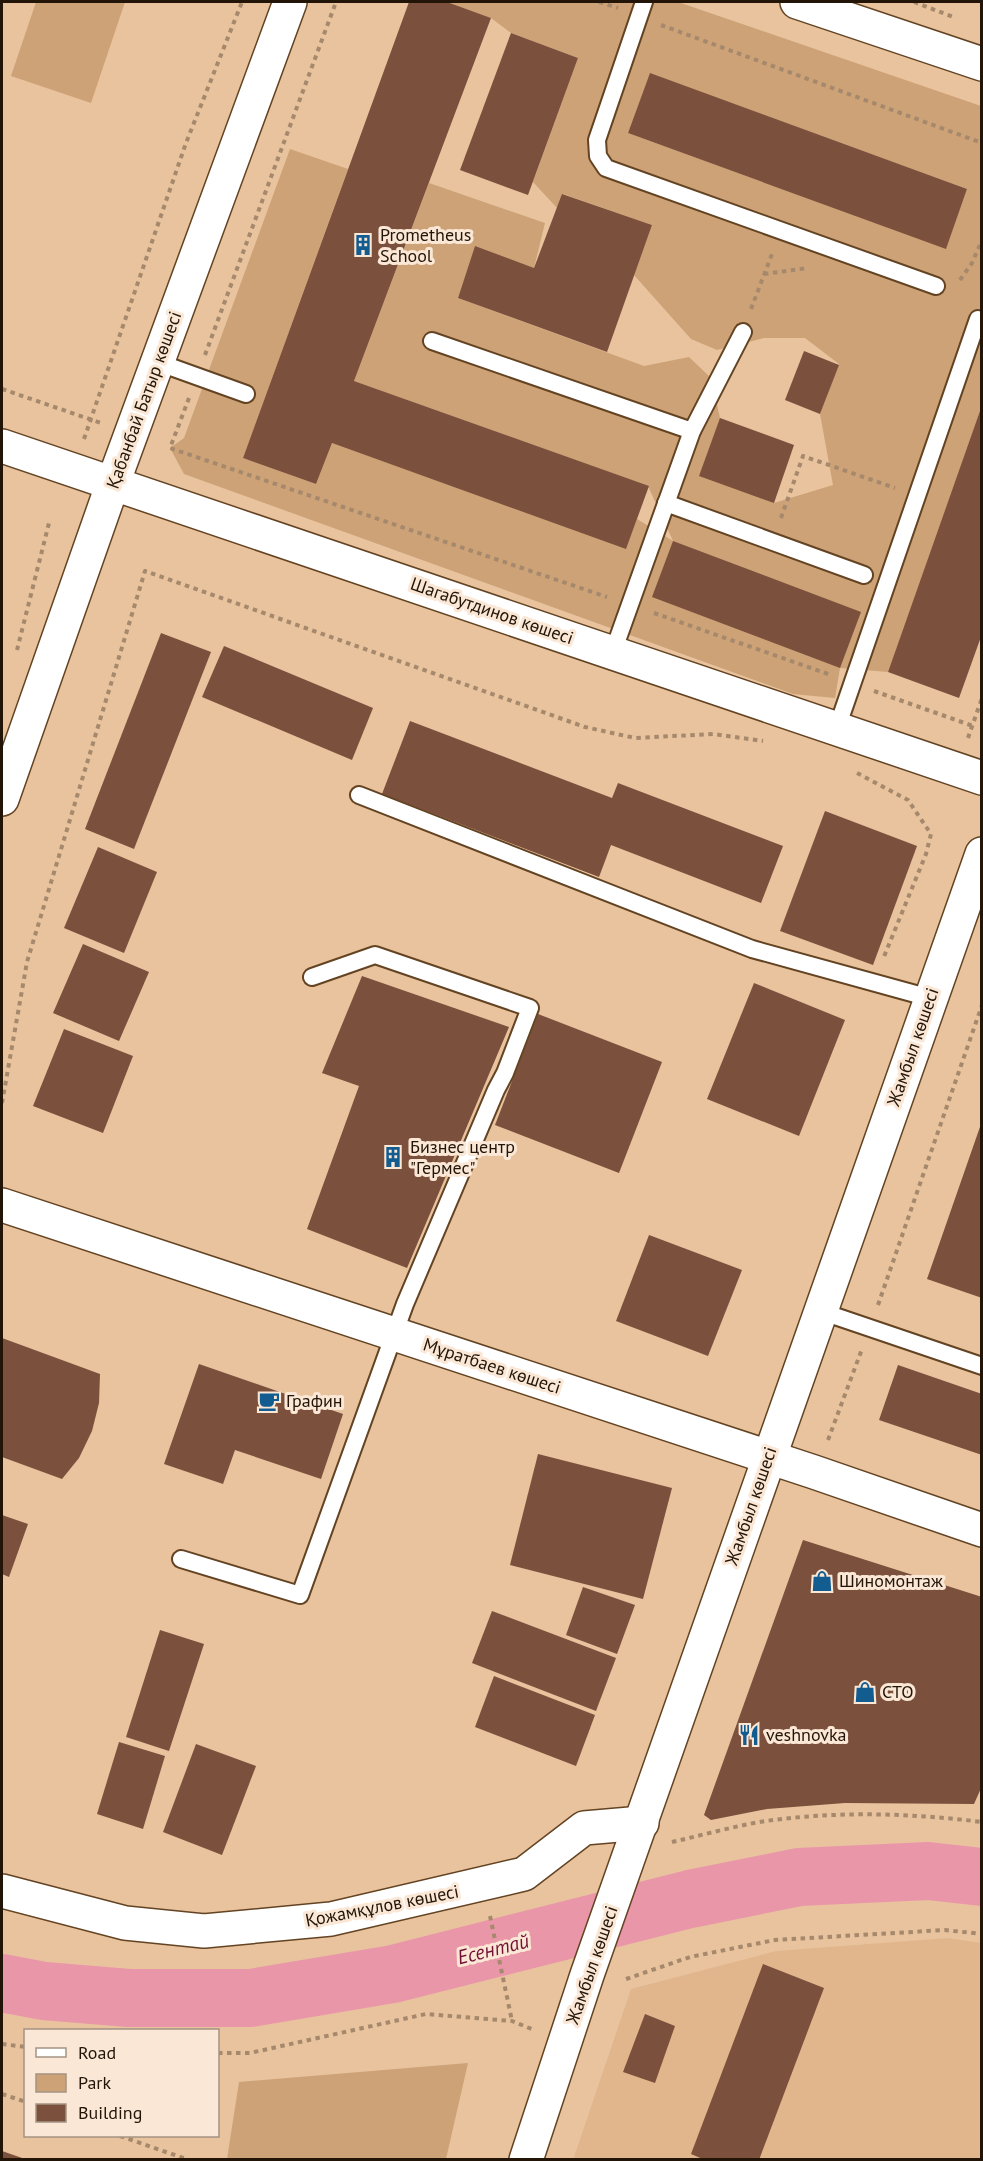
<svg xmlns="http://www.w3.org/2000/svg" width="983" height="2161" font-family="'PT Sans',sans-serif">
<style>
.built{fill:#e2b68c}
.green{fill:#cda277;fill-rule:evenodd}
.lines{fill:none;stroke-linecap:round;stroke-linejoin:round}
.river{stroke:#e996a8;stroke-width:58}
.building{fill:#7b503c}
.service-casing{stroke:#634322;stroke-width:20}
.minor-casing{stroke:#634322;stroke-width:36}
.tertiary-casing{stroke:#634322;stroke-width:36}
.path{stroke:#a6896c;stroke-width:4;stroke-dasharray:4.5 4.5;stroke-linecap:butt}
.service{stroke:#fff;stroke-width:16}
.minor{stroke:#fff;stroke-width:33}
.tertiary{stroke:#fff;stroke-width:33}
.labels{text-anchor:middle;stroke-width:6;stroke-linejoin:round;paint-order:stroke}
.poi-label{font-size:18px;fill:#221507;stroke:#fbe7d5;text-anchor:start}
.street-label{font-size:18px;fill:#221507;stroke:#fbe7d5}
.water-label{font-size:20px;font-style:italic;fill:#731135;stroke:#fbe7d5}
</style>
<rect width="100%" height="100%" fill="#e8c39e"/>
<polygon class="built" points="948,1938 981,1943 981,2159 573,2160 631,1989 776,1951"/>
<g class="green">
<polygon points="36,2 125,2 91,103 11,76"/>
<path d="M447,2h231l303,104v302l-93,264 -48,-4 -5,30 -42,-4 -609,-220 -14,-26 14,-10 106,-289 58,20 -105,289 73,26 16,-41 294,105 11,-29 36,22 -25,-55 -294,-105 75,-198 116,40 -11,45 -59,-21 -17,51 186,68 45,-9 22,21 9,40 54,85 59,-18 -13,-71 19,-50 -34,-26h-41l-47,12 -26,-11 -57,-64 18,-50 -89,-31 -6,14 -24,-26 45,-124 -67,-25 -20,-15zM650,74l317,115 -21,59 -318,-115z"/>
<polygon points="468,2063 446,2159 227,2159 239,2082"/>
</g>
<g class="lines">
<polyline class="river" points="2,1983 44,1991 129,1998 251,1998 393,1974 690,1899 799,1877 928,1871 982,1877"/>
</g>
<g class="building">
<polygon points="409,2 447,2 491,18 354,381 649,486 626,549 332,443 316,484 243,458"/>
<polygon points="511,33 578,58 528,195 460,170"/>
<polygon points="650,73 967,189 946,249 628,133"/>
<polygon points="562,194 652,225 607,352 458,298 475,246 534,268"/>
<polygon points="804,351 839,365 820,414 785,400"/>
<polygon points="981,408 982,634 959,698 888,672"/>
<polygon points="720,418 794,445 774,503 699,476"/>
<polygon points="673,541 861,612 840,668 652,597"/>
<polygon points="161,633 211,652 134,849 85,829"/>
<polygon points="224,646 373,708 352,760 202,697"/>
<polygon points="410,721 612,798 618,783 783,846 761,903 611,845 599,877 382,794"/>
<polygon points="825,811 917,846 873,965 780,931"/>
<polygon points="98,847 157,872 124,953 64,928"/>
<polygon points="83,944 149,972 119,1041 53,1013"/>
<polygon points="362,976 509,1027 407,1268 307,1229 359,1086 322,1073"/>
<polygon points="754,983 845,1020 799,1136 707,1099"/>
<polygon points="538,1014 662,1062 619,1173 495,1125"/>
<polygon points="64,1029 133,1056 103,1133 33,1106"/>
<polygon points="981,1124 982,1124 982,1298 927,1279"/>
<polygon points="649,1235 742,1270 708,1356 616,1321"/>
<polygon points="2,1338 100,1374 99,1403 92,1431 79,1458 62,1479 2,1457"/>
<polygon points="199,1364 343,1414 321,1479 235,1450 223,1484 164,1464"/>
<polygon points="898,1365 982,1394 982,1455 879,1420"/>
<polygon points="538,1454 672,1488 643,1599 510,1565"/>
<polygon points="2,1515 28,1524 9,1577 2,1574"/>
<polygon points="803,1540 982,1597 982,1786 974,1804 845,1803 767,1809 711,1820 704,1815"/>
<polygon points="583,1587 635,1605 617,1654 566,1635"/>
<polygon points="492,1611 616,1658 596,1711 472,1663"/>
<polygon points="160,1630 204,1644 169,1751 126,1737"/>
<polygon points="494,1676 595,1715 576,1766 475,1727"/>
<polygon points="119,1742 165,1756 143,1829 97,1814"/>
<polygon points="196,1744 256,1766 222,1855 163,1832"/>
<polygon points="763,1964 824,1988 759,2160 705,2160 691,2154"/>
<polygon points="645,2014 675,2026 655,2083 623,2072"/>
<polygon points="2,2151 25,2159 25,2160 2,2160"/>
</g>
<g class="lines">
<defs>
<g id="service">
<polyline points="644,2 597,140 598,156 606,168 936,286"/>
<polyline points="432,341 692,431"/>
<polyline points="157,362 246,394"/>
<polyline points="666,503 864,575"/>
<polyline points="613,652 692,431 743,332"/>
<polyline points="837,728 978,319"/>
<polyline points="359,795 752,949 930,998"/>
<polyline points="820,1311 982,1366"/>
<polyline points="181,1559 300,1595 405,1304 496,1090 505,1073 530,1008 375,955 312,977"/>
</g>
<g id="minor">
<polyline points="2,446 982,778"/>
<polyline points="2,799 113,483 290,2"/>
<polyline points="2,1891 125,1923 204,1931 331,1919 524,1874 584,1828 642,1823"/>
</g>
<g id="tertiary">
<polyline points="797,2 982,64"/>
<polyline points="2,1205 814,1472 982,1530"/>
<polyline points="526,2160 587,1975 982,854"/>
</g>
</defs>
<use href="#service" class="service-casing"/>
<use href="#minor" class="minor-casing"/>
<use href="#tertiary" class="tertiary-casing"/>
<g class="path">
<polyline points="599,2 618,8"/>
<polyline points="914,2 956,18"/>
<polyline points="661,25 982,143"/>
<polyline points="764,274 808,268"/>
<polyline points="960,280 972,263 982,240"/>
<polyline points="751,309 772,254"/>
<polyline points="205,355 336,2"/>
<polyline points="2,389 101,423"/>
<polyline points="189,398 170,448 607,597"/>
<polyline points="84,439 186,143 242,2"/>
<polyline points="781,518 803,456 895,488"/>
<polyline points="654,613 831,675"/>
<polyline points="17,650 49,523"/>
<polyline points="874,691 973,726"/>
<polyline points="968,738 982,698"/>
<polyline points="857,773 908,800 931,834 926,854 883,959"/>
<polyline points="2,1103 27,962 145,571 585,727 635,738 713,734 763,741"/>
<polyline points="878,1305 982,1005"/>
<polyline points="828,1440 862,1349"/>
<path d="M672,1842c31,-7 62,-16 94,-21 71,-10 145,-8 216,1"/>
<polyline points="490,1916 512,2021"/>
<polyline points="626,1979 690,1957 775,1940 945,1930 982,1934"/>
<polyline points="2,2044 26,2047"/>
<polyline points="218,2053 250,2053 426,2014 512,2021 534,2030"/>
<polyline points="2,2094 26,2102"/>
<polyline points="120,2136 189,2160"/>
</g>
<use href="#service" class="service"/>
<use href="#minor" class="minor"/>
<use href="#tertiary" class="tertiary"/>
</g>
<defs>
<symbol id="building-bare" viewBox="-9 -9 18 18"><path d="M-4-6H4V6H1V3H-1V6H-4ZM-2.5-4.3h1.7v1.8h-1.7ZM.8-4.3h1.7v1.8H.8ZM-2.5-1h1.7V.8h-1.7ZM.8-1h1.7V.8H.8Z" fill="#135c90" stroke="#fbe7d5" stroke-width="2.5" paint-order="stroke"/></symbol>
<symbol id="cafe-bare" viewBox="-9 -9 18 18"><path d="M-5.5-4.5H6V0H3Q3 3.5 0 3.5H-2.5Q-5.5 3.5-5.5 0ZM3-3.2v2h1.7v-2ZM-6 4.5H4V6H-6Z" fill="#135c90" stroke="#fbe7d5" stroke-width="2.5" paint-order="stroke"/></symbol>
<symbol id="shop-bare" viewBox="-9 -9 18 18"><path d="M-5-2.5h2.3a2.7 3.5 0 0 1 5.4 0H5L5.5 6h-11ZM-1.5-2.5h3a1.5 2.3 0 0 0-3 0Z" fill="#135c90" stroke="#fbe7d5" stroke-width="2.5" paint-order="stroke"/></symbol>
<symbol id="restaurant-bare" viewBox="-9 -9 18 18"><path d="M-5-6h1v4h1v-4h1v4h1v-4h1v5L-1.5 .5V6h-2V.5L-5-1ZM5-6V6H3V1.5H1.5Q1.5-4 5-6Z" fill="#135c90" stroke="#fbe7d5" stroke-width="2.5" paint-order="stroke"/></symbol>
</defs>
<g fill-rule="evenodd">
<use href="#building-bare" x="348" y="230" width="30" height="30"/>
<use href="#building-bare" x="378" y="1142" width="30" height="30"/>
<use href="#cafe-bare" x="254" y="1386" width="30" height="30"/>
<use href="#shop-bare" x="807" y="1566" width="30" height="30"/>
<use href="#shop-bare" x="850" y="1677" width="30" height="30"/>
<use href="#restaurant-bare" x="734" y="1720" width="30" height="30"/>
</g>
<g class="labels">
<g class="poi-label">
<text x="380" y="241">Prometheus<tspan x="380" dy="21">School</tspan></text>
<text x="410" y="1153">Бизнес центр<tspan x="410" dy="21">"Гермес"</tspan></text>
<text x="286" y="1407">Графин</text>
<text x="839" y="1587">Шиномонтаж</text>
<text x="882" y="1698">СТО</text>
<text x="766" y="1741">veshnovka</text>
</g>
<g class="street-label">
<text transform="translate(144 400) rotate(-70)" y="6">Қабанбай Батыр көшесі</text>
<text transform="translate(492 611) rotate(19)" y="6">Шагабутдинов көшесі</text>
<text transform="translate(913 1047) rotate(-71)" y="6">Жамбыл көшесі</text>
<text transform="translate(492 1366) rotate(18)" y="6">Мұратбаев көшесі</text>
<text transform="translate(751 1506) rotate(-71)" y="6">Жамбыл көшесі</text>
<text transform="translate(382 1906) rotate(-11)" y="6">Қожамқұлов көшесі</text>
<text transform="translate(592 1965) rotate(-71)" y="6">Жамбыл көшесі</text>
</g>
<g class="water-label">
<text transform="translate(493 1949) rotate(-14)" y="7">Есентай</text>
</g>
</g>
<rect width="983" height="2161" fill="none" stroke="#221507" stroke-width="6"/>
<rect x="24" y="2029" width="195" height="108" fill="#fbe7d5" stroke="#a49383" stroke-width="1.5"/>
<rect x="36" y="2048" width="30" height="9" fill="#ffffff" stroke="#a49383" stroke-width="1.5"/>
<text x="78" y="2059" font-size="18" fill="#221507">Road</text>
<rect x="36" y="2074" width="30" height="18" fill="#cda277" stroke="#a49383" stroke-width="1.5"/>
<text x="78" y="2089" font-size="18" fill="#221507">Park</text>
<rect x="36" y="2104" width="30" height="18" fill="#7b503c" stroke="#a49383" stroke-width="1.5"/>
<text x="78" y="2119" font-size="18" fill="#221507">Building</text>
</svg>
